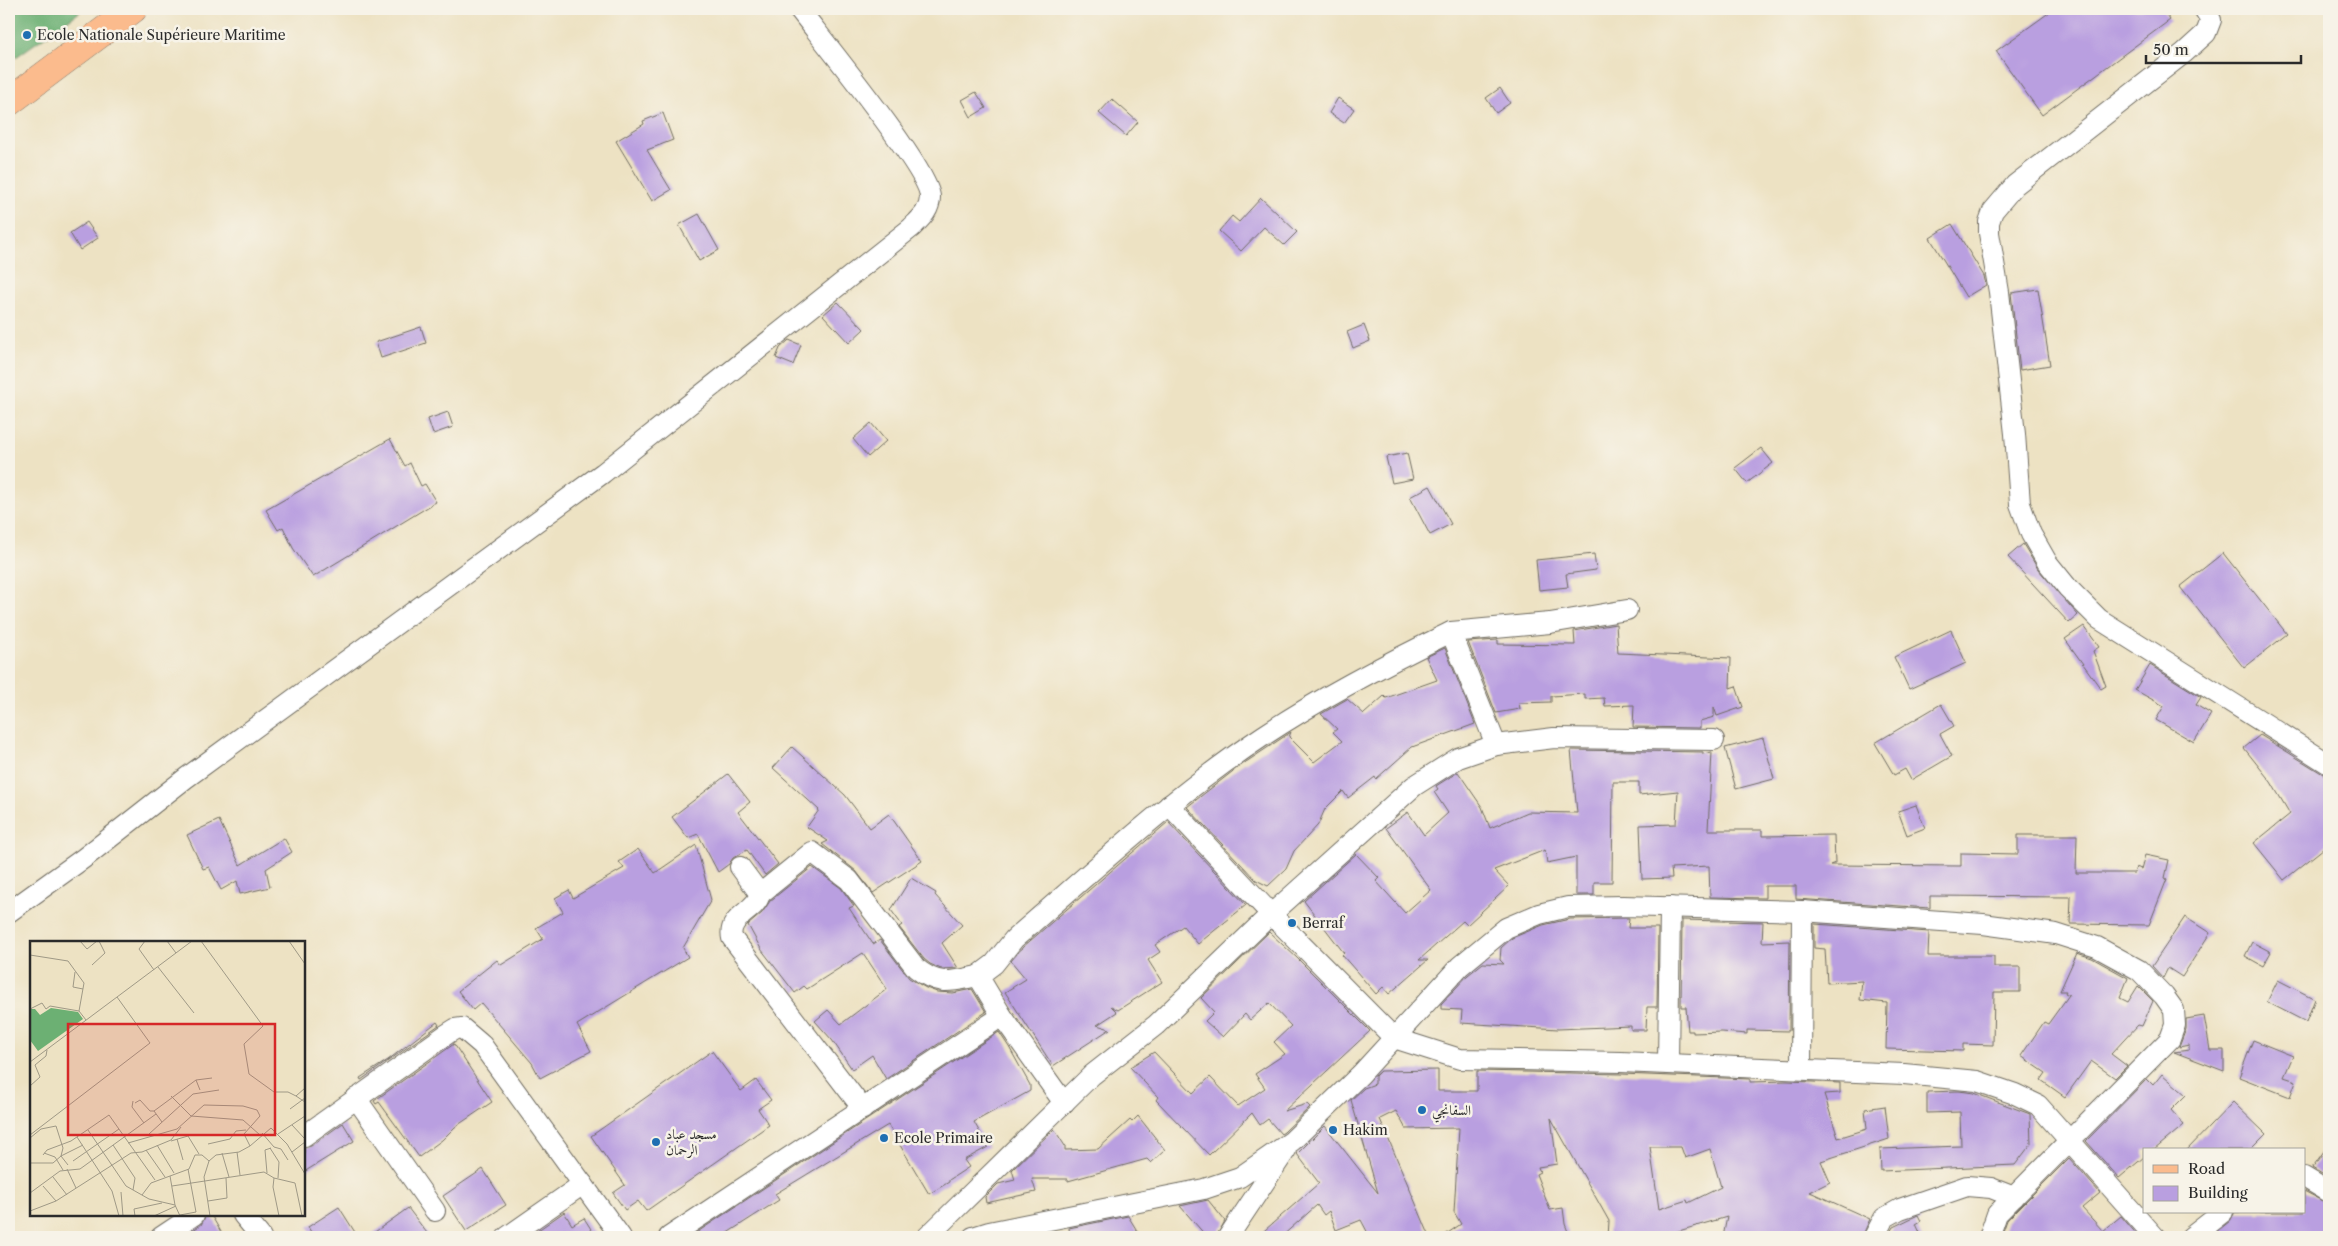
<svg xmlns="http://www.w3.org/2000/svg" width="2338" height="1246" font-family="'Libre Caslon Text',Amiri,serif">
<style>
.forest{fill:#6cb073;stroke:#4c6e4f}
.building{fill:#b99fe0;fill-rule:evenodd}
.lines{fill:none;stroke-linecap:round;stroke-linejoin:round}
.street-casing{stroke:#6f6b60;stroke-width:22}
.primary-casing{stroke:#6f6b60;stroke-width:29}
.street{stroke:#fff;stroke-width:20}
.primary{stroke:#fbbb8d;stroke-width:28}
.poi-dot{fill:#1f6fb2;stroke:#f7f3e8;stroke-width:2}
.labels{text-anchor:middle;stroke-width:5;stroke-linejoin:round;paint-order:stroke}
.poi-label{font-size:14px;fill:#2b2b2b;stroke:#f7f3e8;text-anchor:start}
.inset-road{fill:none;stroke:#9f9986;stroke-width:1}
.view{fill:#d62828;fill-opacity:0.15;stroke:#d62828;stroke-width:2.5}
.inset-edge{fill:none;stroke:#2b2b2b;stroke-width:2.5}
</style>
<rect width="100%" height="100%" fill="#f7f3e8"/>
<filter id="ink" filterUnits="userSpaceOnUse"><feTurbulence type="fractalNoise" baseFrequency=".02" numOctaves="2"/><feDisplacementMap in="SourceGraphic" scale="10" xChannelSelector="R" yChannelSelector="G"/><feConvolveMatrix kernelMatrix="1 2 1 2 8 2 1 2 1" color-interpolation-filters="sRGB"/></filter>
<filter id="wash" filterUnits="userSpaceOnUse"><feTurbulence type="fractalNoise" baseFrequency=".0096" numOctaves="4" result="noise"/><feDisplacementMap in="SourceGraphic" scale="20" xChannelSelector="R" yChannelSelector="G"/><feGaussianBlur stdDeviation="1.12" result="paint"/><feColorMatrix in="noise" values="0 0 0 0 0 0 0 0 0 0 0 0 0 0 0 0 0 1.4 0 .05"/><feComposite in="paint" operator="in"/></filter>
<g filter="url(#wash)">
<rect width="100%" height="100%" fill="#ede2c3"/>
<polygon class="forest" points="9,9 84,9 9,62"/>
<g id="blocks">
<g class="building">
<polygon points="2054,9 2162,9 2170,20 2042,115 1996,51"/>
<polygon points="1500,88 1510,103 1496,113 1486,98"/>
<polygon points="976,92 986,108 971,117 962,100"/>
<polygon points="1338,98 1354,109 1344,123 1329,113"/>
<polygon points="1112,99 1138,122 1126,136 1099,113"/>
<polygon points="663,113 673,140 647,150 671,190 652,201 616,141 644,124 643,121"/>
<polygon points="1261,198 1297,232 1284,245 1264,227 1241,251 1219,231 1232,216 1239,222"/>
<polygon points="699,214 719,250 699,261 679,225"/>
<polygon points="87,222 98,238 80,250 70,233"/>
<polygon points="1952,224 1984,276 1986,285 1966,297 1930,238"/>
<polygon points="2038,289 2050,365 2020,370 2011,293"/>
<polygon points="838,302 864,329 849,343 823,315"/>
<polygon points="1364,325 1370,341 1353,348 1347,332"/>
<polygon points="421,327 426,343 381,358 376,342"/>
<polygon points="789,340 801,345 793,365 776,358 780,348"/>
<polygon points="448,412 453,427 433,434 428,419"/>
<polygon points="871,423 886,441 868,457 853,439"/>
<polygon points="390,439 405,466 410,463 421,486 425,484 436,502 313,577 293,548 283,527 278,530 266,510"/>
<polygon points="1761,448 1773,463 1747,483 1735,468"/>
<polygon points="1407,453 1413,479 1392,483 1386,457"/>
<polygon points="1430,486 1451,524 1430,535 1410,497"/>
<polygon points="2023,544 2038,569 2078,615 2069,623 2008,557"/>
<polygon points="2223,553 2287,634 2244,668 2180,587"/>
<polygon points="1594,554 1596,570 1566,574 1568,587 1539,590 1536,560"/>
<polygon points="1616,624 1618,653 1731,658 1730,688 1736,686 1743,707 1717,716 1714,707 1714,717 1700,721 1700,728 1633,727 1634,705 1605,706 1604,698 1585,699 1585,694 1551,696 1551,702 1519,703 1520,709 1496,713 1468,642 1498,640 1498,644 1575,645 1574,631"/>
<polygon points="2084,626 2099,647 2093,651 2106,686 2101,689 2065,639"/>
<polygon points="1951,630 1966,663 1909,689 1894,657"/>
<polygon points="1445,648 1475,724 1412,747 1376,779 1375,777 1348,798 1343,791 1325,809 1318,825 1294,851 1286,869 1268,886 1256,880 1187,807 1237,768 1291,732 1289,737 1314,762 1342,741 1333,732 1337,729 1321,714 1347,699 1364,714 1384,696 1386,698 1437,680 1426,657"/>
<polygon points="2150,665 2201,697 2196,705 2211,714 2194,742 2156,720 2164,706 2135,690"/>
<polygon points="1941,704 1954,726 1940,734 1952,756 1911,780 1905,769 1894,775 1875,743"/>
<polygon points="2260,735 2323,774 2329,776 2329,844 2284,880 2254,843 2290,814 2271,782 2244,748"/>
<polygon points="1763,738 1774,779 1736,789 1725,748"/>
<polygon points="792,747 845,795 870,828 889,814 922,861 873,893 856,871 822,844 828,841 807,827 819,810 773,768"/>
<polygon points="1571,750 1703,752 1703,754 1712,752 1708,830 1762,830 1762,836 1834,835 1835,863 1830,865 1961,866 1961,853 2018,854 2018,835 2077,835 2076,873 2134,873 2136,867 2141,869 2145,855 2169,860 2165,878 2167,879 2149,925 2070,924 2071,897 1930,896 1930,908 1796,899 1796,886 1765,886 1765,898 1710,897 1709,866 1671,868 1672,878 1642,879 1640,825 1676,824 1678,791 1639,795 1639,782 1613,782 1612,882 1594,882 1594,895 1576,895 1576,857 1547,863 1545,850 1494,870 1509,886 1467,925 1463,921 1419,960 1428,960 1389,994 1383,987 1376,994 1342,955 1344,953 1304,901 1356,854 1379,878 1376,881 1405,913 1431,890 1386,828 1408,812 1424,835 1448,813 1434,792 1438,789 1436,786 1458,772 1482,807 1490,828 1528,812 1577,813"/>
<polygon points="728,774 750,802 738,812 778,864 765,875 747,850 733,858 729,864 718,872 698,834 688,838 672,817"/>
<polygon points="1916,805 1925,828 1907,835 1898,811"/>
<polygon points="219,820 240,865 284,838 292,852 266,869 270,887 240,894 237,881 221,890 209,867 203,869 187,835"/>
<polygon points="1168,822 1246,905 1198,944 1183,926 1155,945 1160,952 1148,960 1162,982 1118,1010 1111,1006 1117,1012 1097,1025 1110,1029 1053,1066 1005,992 1026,979 1011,961 1023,947"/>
<polygon points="696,845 711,900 683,948 688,957 577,1025 591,1051 540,1078 532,1063 481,1003 473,1010 458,991 497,960 501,965 543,939 536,928 563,912 555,898 569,890 573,898 624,868 619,862 638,849 655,873"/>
<polygon points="812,867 841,888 854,906 849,908 873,944 880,940 909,978 926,988 937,992 953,993 972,989 986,1012 886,1079 872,1055 852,1069 832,1040 815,1021 828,1010 841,1024 887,989 863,953 807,989 804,986 795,993 761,949 748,925 762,913 770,901"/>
<polygon points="911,878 936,893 935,895 962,925 942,943 958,968 941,969 930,964 924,959 899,927 902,925 891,910"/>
<polygon points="2185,917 2210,933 2182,977 2168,968 2163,978 2152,966"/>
<polygon points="1629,918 1628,928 1658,928 1657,1007 1647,1007 1646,1030 1631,1030 1631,1026 1558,1029 1461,1023 1462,1010 1441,1009 1441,1004 1468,975 1483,963 1504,964 1500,960 1501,948 1512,938 1543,925 1570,919"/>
<polygon points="1682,920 1763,922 1762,942 1790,941 1789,1031 1747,1030 1747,1034 1722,1032 1693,1033 1693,1031 1688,1031 1686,1007 1681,1007"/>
<polygon points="1814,924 1929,932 1928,956 1994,956 1994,967 2020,967 2020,992 1994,992 1993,1045 1963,1044 1963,1051 1886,1049 1887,1003 1860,1000 1862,981 1827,983 1825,949 1814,948"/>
<polygon points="1269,932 1297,958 1370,1031 1284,1111 1307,1104 1310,1107 1284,1132 1281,1134 1268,1119 1260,1125 1252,1113 1209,1155 1156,1100 1158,1097 1130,1067 1154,1052 1193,1093 1210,1077 1238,1106 1265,1088 1255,1074 1285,1054 1274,1042 1291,1026 1269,1003 1250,1020 1245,1014 1223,1037 1205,1021 1214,1012 1201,998"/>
<polygon points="2252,942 2271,952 2263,966 2245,956"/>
<polygon points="2077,953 2092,958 2128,978 2120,998 2128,1002 2138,986 2153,1001 2142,1026 2138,1025 2111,1054 2127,1066 2115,1078 2091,1061 2065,1097 2041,1080 2046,1073 2021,1056 2044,1022 2048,1024 2069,995 2065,993 2066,991 2060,991"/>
<polygon points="2278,980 2315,999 2306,1022 2267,1002"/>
<polygon points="2204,1016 2210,1050 2224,1050 2224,1071 2174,1052 2189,1050 2189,1045 2179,1047 2186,1029 2186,1019"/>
<polygon points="437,1022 439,1025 361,1080 360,1078 388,1060"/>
<polygon points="999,1032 1009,1047 1030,1085 1030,1091 974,1122 988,1147 964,1160 969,1167 949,1180 949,1182 929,1194 888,1125 775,1194 779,1200 721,1237 690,1237"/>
<polygon points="2253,1040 2293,1056 2284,1077 2296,1081 2290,1097 2239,1077"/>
<polygon points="454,1044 492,1102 455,1127 442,1140 419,1157 379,1102 376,1104 374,1101"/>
<polygon points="712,1051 741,1091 756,1080 771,1100 758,1109 769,1125 646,1211 638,1201 625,1210 613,1193 625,1185 591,1136"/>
<path d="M1438,1070v21h39v-20l144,3 129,5v3l37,-1 53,2v10l-16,1 14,44 29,-9 -2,-20 20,-3 4,33 -68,22 9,21 -20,10 60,27 -8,18h-139l4,-20 -69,20h-50l1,-16 -58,-103 6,46 -19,3 2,5 -4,2 14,36 13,-2 2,16 5,13h-128l19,-13 -7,-12 5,-84 -53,1 -10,-18 -16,8 50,118h-60l-9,-17 -25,10 -7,-19 -5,4 -7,-10 -36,32h-24l62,-54 -22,-29 28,-28 53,67 -27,-93 13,-12 11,-4v-8l5,-5zM1650,1147h31l4,11 25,-9 11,38 -33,16 -1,-3 -28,9z"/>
<polygon points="2162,1074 2186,1095 2171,1110 2184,1125 2154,1150 2144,1150 2144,1157 2119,1178 2086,1141 2147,1079 2153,1085"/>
<polygon points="1959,1091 1974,1093 2030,1114 2031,1144 2015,1165 1881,1171 1880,1149 1961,1146 1960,1112 1927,1113 1927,1092"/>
<polygon points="2233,1102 2266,1134 2250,1150 2187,1150"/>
<polygon points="1138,1116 1165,1150 1151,1163 1147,1159 1068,1181 1068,1179 1032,1179 1036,1192 986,1203 985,1197 998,1184 1015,1180 1012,1170 1054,1129 1065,1146 1065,1150 1098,1149 1130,1120 1132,1122"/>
<polygon points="343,1123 354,1141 304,1172 304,1148 311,1146"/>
<polygon points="2329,1144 2329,1178 2312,1168"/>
<polygon points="2069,1158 2100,1193 2082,1208 2103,1231 2121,1216 2139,1237 2001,1237 2007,1220"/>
<polygon points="483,1169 506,1205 466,1231 443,1196"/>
<polygon points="2304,1191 2329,1204 2329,1237 2210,1237 2230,1221 2235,1212 2304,1212"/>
<polygon points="1208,1200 1225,1221 1216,1237 1207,1237 1180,1206"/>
<polygon points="339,1207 358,1237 314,1237 308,1227"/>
<polygon points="408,1208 430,1237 368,1237"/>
<polygon points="564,1212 572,1225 584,1218 596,1237 540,1237 537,1231"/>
<polygon points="206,1215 211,1215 224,1237 182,1237 201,1225"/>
<polygon points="1918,1215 1921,1221 1916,1224 1922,1237 1887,1237 1893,1227"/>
<polygon points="1128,1216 1141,1237 1070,1237 1069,1228"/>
</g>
</g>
</g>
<g filter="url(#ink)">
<use href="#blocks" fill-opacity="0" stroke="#6f6b60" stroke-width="1"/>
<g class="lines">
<defs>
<g id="street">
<polyline points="2204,9 2211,20 2206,33 2184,53 2015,185 1993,211 1989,222 1989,233 1999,292 2015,434 2020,504 2031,534 2047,562 2068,588 2099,619 2329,764"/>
<polyline points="1496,745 1451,632 1550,623 1627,610"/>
<polyline points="1169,805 1271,914 1394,1038 1460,1059 1621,1062 1904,1074 1977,1081 2015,1094 2038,1105 2155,1237"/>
<path d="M740,867l20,27c-4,18 -33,22 -28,44l131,171"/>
<path d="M760,894l52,-42 37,28 67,88c23,19 35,13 62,8"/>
<path d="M9,912l75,-54 102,-80 417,-305 308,-245c9,-9 19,-17 19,-31 0,-26 -109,-159 -131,-188"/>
<polyline points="1668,1064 1670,907"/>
<polyline points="1801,1069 1802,911"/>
<polyline points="356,1098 435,1211"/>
<path d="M1064,1103l-62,-87 -24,-40 16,-12 20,-25c81,-70 160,-144 249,-203 60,-40 124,-73 188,-104"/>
<polyline points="304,1136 447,1034 455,1029 462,1028 482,1045 621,1237"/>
<polyline points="2304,1177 2329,1192"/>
<polyline points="243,1215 261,1237"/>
<polyline points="161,1237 194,1215"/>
<polyline points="507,1237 583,1184"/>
<polyline points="669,1237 1002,1016"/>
<polyline points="927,1237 1092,1075 1156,1025 1267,918 1414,786 1458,758 1496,745 1554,738 1714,740"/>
<polyline points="973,1237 989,1232 1204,1189 1240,1177 1292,1141 1361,1074 1460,966 1506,928 1539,914 1568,907 1623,906 1802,911 1983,924 2056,934 2097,947 2139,970 2164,996 2174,1010 2175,1025 2170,1039 1997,1214 1989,1237"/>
<polyline points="1228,1237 1286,1150"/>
<polyline points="1874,1237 1884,1218 1900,1209 1967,1186 1991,1188 2014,1197"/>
<polyline points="2191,1237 2223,1212"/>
</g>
<polyline id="primary" points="9,102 133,9"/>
</defs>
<use href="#street" class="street-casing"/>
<use href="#primary" class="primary-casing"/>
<use href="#street" class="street"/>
<use href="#primary" class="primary"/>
</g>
</g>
<g class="poi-dot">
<circle cx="27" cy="35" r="5"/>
<circle cx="1292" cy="923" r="5"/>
<circle cx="1422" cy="1110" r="5"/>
<circle cx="1333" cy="1130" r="5"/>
<circle cx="884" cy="1138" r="5"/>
<circle cx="656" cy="1142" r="5"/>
</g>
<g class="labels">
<g class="poi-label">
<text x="37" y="40">Ecole Nationale Supérieure Maritime</text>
<text x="1302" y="928">Berraf</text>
<text x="1432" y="1115">السفانجي</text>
<text x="1343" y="1135">Hakim</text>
<text x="666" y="1139">مسجد عباد<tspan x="666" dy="16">الرحمان</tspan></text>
<text x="894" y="1143">Ecole Primaire</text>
</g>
</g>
<g transform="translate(30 941)">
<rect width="275" height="275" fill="#ede2c3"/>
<path d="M21,67l27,4 5,7 -45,32 -8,-11v-31h5l5,6z" fill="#6cb073"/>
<path class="inset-road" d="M50,0l7,8 10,-8M115,0l-6,8 15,21M137,0l9,12M171,0l62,85 -19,18 5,30 25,18h14l8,4M259,0l16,23M0,14l38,6 16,22 -5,28M62,24l13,-12 -6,-12M128,26l36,46M45,31l-2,15 10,2M0,68l12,-6 4,6 4,-3 29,5 7,9M0,121l162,-121M0,145l10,-9 -5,-12 11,-9 1,-6M275,147l-9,8 9,6M170,149l-4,-10 16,-2M141,155l20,20 52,4 17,15M103,160l-1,6 12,16M105,162l5,-3 10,11h4M260,168l15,-11M132,181l-8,-11 42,-31M262,184l13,14M58,189l38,56 23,13 26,6 5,11M232,192l12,14 7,2 7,11M119,193l44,-40 26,-4M248,193l27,-18M0,194l120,-92 -33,-46M47,196l35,54 7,25M0,197l11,-9 15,-3 7,22 -2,8 -8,7h-23M147,198l6,21M141,200l17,-5 11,18M98,202l49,-14 27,-24 39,1 14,4 3,6 -16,18 6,12 -11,6 -23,3 -7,6 -5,16 6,39M178,203l22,-5 6,-8 10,-1M83,204l22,33 -2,12M127,204l17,28M220,205l21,-18 16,16 18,30M240,207l9,14 -1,16M116,209l19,27M207,211l3,23M262,211l13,-10M14,212l11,4 8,13M192,212l7,24M13,214l4,-5 24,-9 38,-26 46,65M43,220l46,-32M38,224l-7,-9 22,-11M37,228l9,19M237,232l-2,-23 6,-2M140,235l5,29M23,236l14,18M244,237l21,5 7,33M13,245l13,15M142,245l92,-14 10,6 -1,9 6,29M91,251l2,24M0,252l30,-22 20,-2 76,-55M112,254l9,-12 38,-14 6,-14h7l7,6M178,260l19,-3 -1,-20M0,270l26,-10 75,-48 11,-1 29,-12 10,-13M150,274l16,-3 -8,-43M105,275l-1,-7 28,-6M124,275l22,-10"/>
<path class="view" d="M38,83h207v111h-207z"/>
<rect width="275" height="275" class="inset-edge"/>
</g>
<rect width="2338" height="1246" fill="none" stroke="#f7f3e8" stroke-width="30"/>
<rect x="2143" y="1148" width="162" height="65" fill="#f7f3e8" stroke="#a5a39c"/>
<rect x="2153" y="1165" width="25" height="8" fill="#fbbb8d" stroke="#a5a39c"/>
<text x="2188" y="1174" font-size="15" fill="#2b2b2b">Road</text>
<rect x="2153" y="1186" width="25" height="15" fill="#b99fe0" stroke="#a5a39c"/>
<text x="2188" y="1198" font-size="15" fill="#2b2b2b">Building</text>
<path d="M2146 55v8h155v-8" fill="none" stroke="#2b2b2b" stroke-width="2.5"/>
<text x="2153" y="55" font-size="15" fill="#2b2b2b" stroke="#f7f3e8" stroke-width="4" paint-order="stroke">50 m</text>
</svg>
